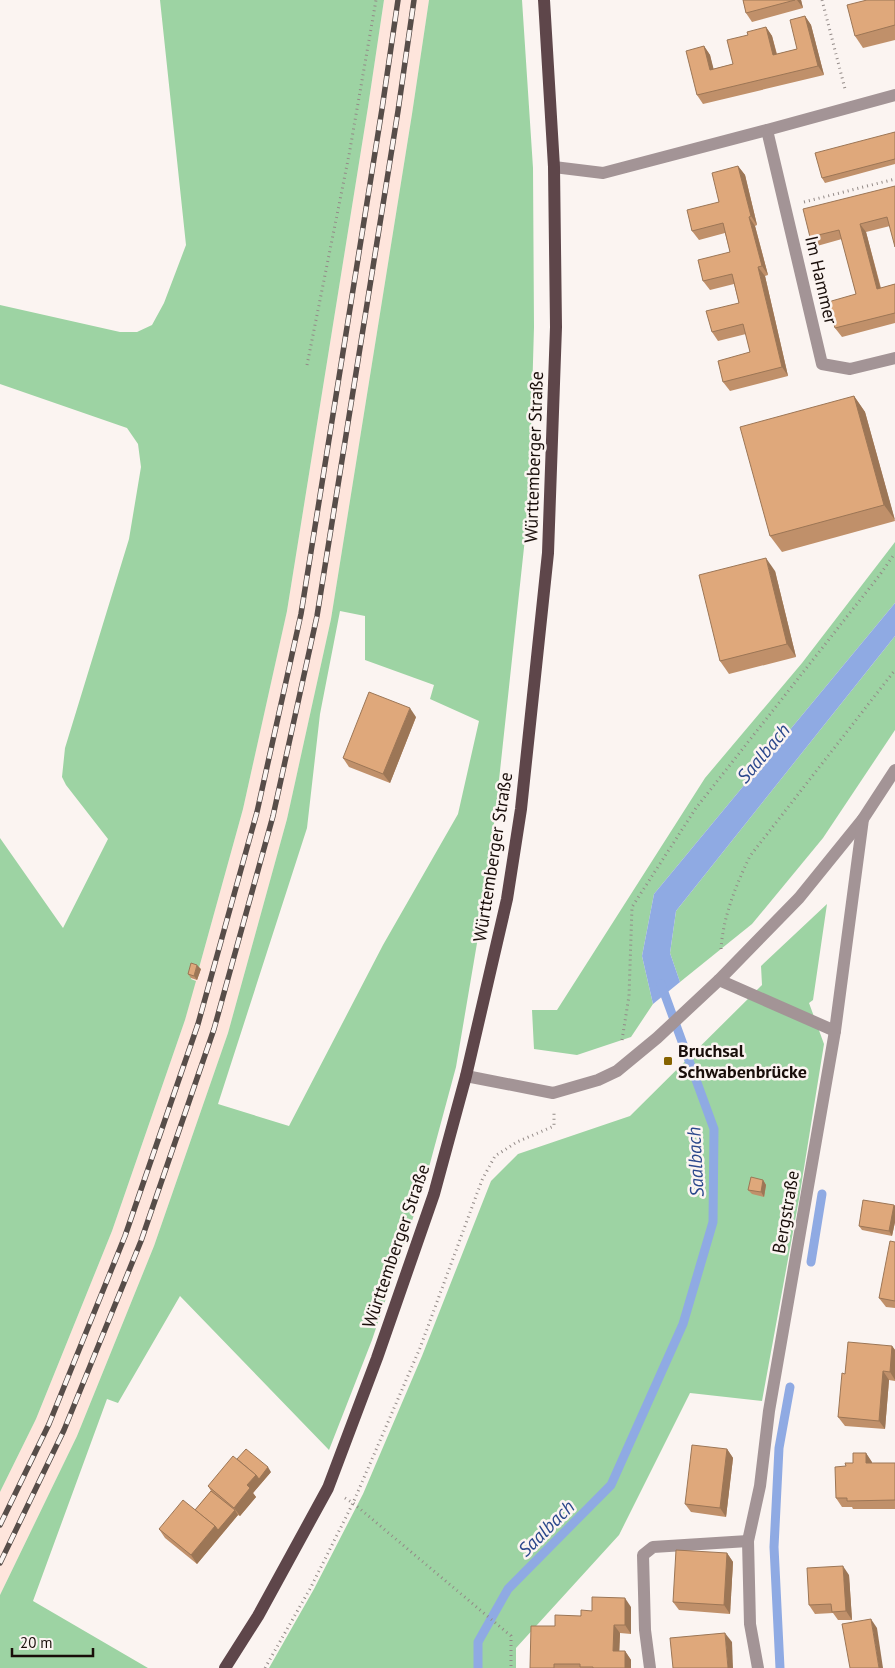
<svg xmlns="http://www.w3.org/2000/svg" width="895" height="1668" font-family="'PT Sans',sans-serif">
<style>
.built{fill:#fee5dc}
.green{fill:#9dd3a3;fill-rule:evenodd}
.water{fill:#8faae3}
.lines{fill:none;stroke-linecap:round;stroke-linejoin:round}
.stream{stroke:#8faae3;stroke-width:9}
.path{stroke:#938a87;stroke-width:3;stroke-dasharray:1 4;stroke-linecap:butt}
.minor{stroke:#a39496;stroke-width:12}
.major{stroke:#5e464a;stroke-width:12}
.rail-casing{stroke:#574d49;stroke-width:5.5}
.rail{stroke:#fbf4f1;stroke-width:4;stroke-dasharray:11;stroke-linecap:butt}
.wall{fill:#c0906a}
.shaded-wall{fill:#9c7656}
.building{fill:#dfa87b;stroke:#9c7656}
.poi-dot{fill:#866300;stroke:#fbf4f1;stroke-width:2}
.labels{text-anchor:middle;stroke-width:5;stroke-linejoin:round;paint-order:stroke}
.street-label{font-size:18px;fill:#190e0a;stroke:#fbf4f1}
.poi-label{font-size:18px;font-weight:bold;fill:#190e0a;stroke:#fbf4f1;text-anchor:start}
.water-label{font-size:19px;font-style:italic;fill:#2b488c;stroke:#fbf4f1}
</style>
<rect width="100%" height="100%" fill="#fbf4f1"/>
<polygon class="built" points="384,0 429,0 412,114 331,619 287,819 228,1033 154,1246 77,1436 0,1595 0,1492 36,1419 112,1231 185,1020 195,980 191,979 194,967 199,968 243,809 287,611 368,107"/>
<g class="green">
<polygon points="160,0 384,0 368,107 287,611 243,809 199,968 194,967 191,979 196,981 185,1020 112,1231 36,1419 0,1492 0,838 63,928 108,839 66,785 62,777 65,748 129,539 141,467 138,444 127,428 0,384 0,305 120,332 137,332 152,325 164,303 186,245"/>
<path d="M429,0h93l11,168 1,159 -5,174 -33,307 -11,88 -29,171 -31,115 -53,158 -43,110 -149,-154 -62,107 -11,-4 -74,202 115,67h-148v-73l77,-159 77,-190 74,-213 59,-214 44,-200 81,-505zM340,611l25,5v44l69,25 -4,14 49,22 -21,93 -75,131 -94,181 -71,-22 89,-276 13,-114z"/>
<polygon points="895,542 895,603 654,894 642,956 653,1004 631,1037 577,1055 534,1049 532,1010 557,1010 705,778 802,663"/>
<polygon points="895,636 895,730 823,838 752,924 680,982 670,953 676,911"/>
<polygon points="827,904 813,1000 809,1003 824,1044 799,1199 762,1401 690,1393 619,1535 516,1648 516,1668 269,1668 314,1589 363,1494 422,1356 491,1181 518,1154 630,1116 762,985 761,966"/>
</g>
<polygon class="water" points="895,603 895,636 676,911 670,953 680,982 653,1004 642,956 654,894"/>
<g class="lines">
<g class="stream">
<polyline points="811,1262 822,1194"/>
<polyline points="478,1668 478,1642 508,1589 611,1485 683,1324 713,1222 714,1129 661,984"/>
<polyline points="780,1668 774,1547 779,1448 790,1387"/>
</g>
<g class="path">
<polyline points="822,0 845,89"/>
<polyline points="804,202 895,179"/>
<polyline points="307,365 349,155 376,0"/>
<path d="M721,949c2,-32 15,-64 29,-93l145,-186"/>
<polyline points="622,1040 629,996 632,907 696,808 879,576 895,553"/>
<polyline points="345,1498 353,1503 511,1636 511,1668"/>
<polyline points="265,1668 311,1587 353,1503 420,1348 482,1180 495,1156 517,1142 554,1126 554,1111"/>
</g>
<g class="minor">
<polyline points="767,130 822,364 850,369 895,358"/>
<polyline points="554,167 603,173 767,130 895,95"/>
<polyline points="719,980 835,1031"/>
<polyline points="466,1076 553,1093 598,1080 617,1071 657,1038 719,980 799,898 863,819 895,770"/>
<polyline points="650,1668 645,1630 643,1555 653,1547 748,1541"/>
<polyline points="758,1668 750,1624 748,1541 760,1486 769,1411 835,1031 863,819"/>
</g>
<polyline class="major" points="225,1668 258,1616 328,1488 377,1358 434,1194 466,1076 507,899 521,809 548,553 556,327 554,167 544,0"/>
<defs>
<g id="rail">
<polyline points="0,1525 49,1424 125,1236 198,1024 257,812 301,614 382,109 398,0"/>
<polyline points="0,1563 64,1430 141,1241 214,1029 273,816 317,616 398,111 414,0"/>
</g>
</defs>
<use href="#rail" class="rail-casing"/>
<use href="#rail" class="rail"/>
</g>
<g class="wall">
<polygon points="743,0 801,0 803,8 752,22 746,13"/>
<polygon points="895,0 895,40 863,48 855,36"/>
<polygon points="805,16 811,25 824,75 703,104 697,95 704,46 710,55 713,69 733,64 748,35 766,27 772,36 777,54 797,49"/>
<polygon points="895,132 895,164 825,183 822,178"/>
<polygon points="738,166 745,175 757,225 755,226 768,275 765,276 788,376 730,391 723,382 750,352 746,334 718,341 712,332 739,303 734,284 710,290 703,281 730,252 725,233 699,240 692,231 719,202"/>
<polygon points="895,186 890,226 866,232 881,288 895,284 895,323 842,337 835,328 856,294 842,239 817,246 810,237"/>
<polygon points="854,396 865,412 895,521 782,552 770,536"/>
<polygon points="775,571 796,657 729,674 720,661"/>
<polygon points="416,717 390,783 349,767 343,758"/>
<polygon points="201,969 197,980 191,978 188,974"/>
<polygon points="763,1180 766,1185 764,1197 752,1194 748,1190"/>
<polygon points="894,1205 895,1206 895,1222 892,1236 862,1230 859,1226"/>
<polygon points="895,1242 895,1308 886,1307 879,1298"/>
<polygon points="892,1346 895,1350 895,1381 889,1380 885,1429 845,1426 838,1417 845,1374"/>
<polygon points="727,1449 733,1458 726,1517 691,1512 685,1504"/>
<polygon points="866,1453 872,1463 895,1463 895,1509 853,1509 852,1507 842,1507 836,1498 846,1466 853,1463"/>
<polygon points="271,1472 253,1493 256,1497 240,1516 238,1515 197,1564 165,1538 159,1529 195,1510 211,1491 208,1486"/>
<polygon points="727,1553 733,1562 730,1614 679,1610 673,1602"/>
<polygon points="849,1575 852,1620 838,1620 833,1613 815,1614 809,1605"/>
<polygon points="631,1607 631,1634 620,1633 619,1651 625,1651 631,1660 631,1668 530,1668 555,1626 592,1611"/>
</g>
<g class="shaded-wall">
<polygon points="797,0 801,0 803,8"/>
<polygon points="805,16 811,25 824,75 818,66"/>
<polygon points="766,27 772,36 779,64 773,55"/>
<polygon points="704,46 710,55 716,78 710,70"/>
<polygon points="738,166 745,175 757,225 751,216"/>
<polygon points="749,217 755,226 768,275 762,266"/>
<polygon points="860,224 866,232 883,298 877,289"/>
<polygon points="758,267 765,276 788,376 782,367"/>
<polygon points="854,396 865,412 895,520 884,505"/>
<polygon points="766,558 775,571 796,657 787,644"/>
<polygon points="410,708 416,717 390,783 383,774"/>
<polygon points="197,965 201,969 197,980 194,976"/>
<polygon points="763,1180 766,1185 764,1197 761,1192"/>
<polygon points="894,1205 895,1206 895,1222 892,1236 889,1231"/>
<polygon points="892,1346 895,1350 895,1380 890,1372"/>
<polygon points="883,1371 889,1380 885,1429 879,1421"/>
<polygon points="727,1449 733,1458 726,1517 720,1508"/>
<polygon points="866,1453 872,1462 872,1472 866,1463"/>
<polygon points="268,1467 271,1472 253,1493 256,1497 240,1516 234,1508 247,1485 256,1475"/>
<polygon points="235,1510 238,1515 197,1564 191,1555 215,1526"/>
<polygon points="727,1553 733,1562 730,1614 724,1605"/>
<polygon points="843,1566 849,1575 852,1620 846,1611"/>
<polygon points="625,1598 631,1607 631,1634 625,1625"/>
<polygon points="871,1619 877,1628 883,1668 879,1668"/>
<polygon points="614,1625 620,1633 619,1660 613,1651"/>
<polygon points="725,1633 732,1642 733,1668 728,1668"/>
<polygon points="625,1651 631,1660 631,1668 625,1668"/>
</g>
<g class="building">
<polygon points="743,0 795,0 746,13"/>
<polygon points="867,0 895,0 895,25 855,36 847,5"/>
<polygon points="805,16 818,66 697,95 686,51 704,46 710,70 733,64 727,40 748,35 747,32 766,27 773,55 797,49 790,20"/>
<polygon points="895,132 895,159 822,178 815,153"/>
<polygon points="738,166 751,216 749,217 762,266 758,267 782,367 723,382 718,361 750,352 743,324 712,332 706,311 739,303 732,274 703,281 698,260 730,252 723,223 692,231 687,210 719,202 712,173"/>
<polygon points="895,186 895,247 887,217 860,224 877,289 895,284 895,313 835,328 828,302 856,294 839,230 810,237 803,209"/>
<polygon points="854,396 884,505 770,536 740,427"/>
<polygon points="766,558 787,644 720,661 699,575"/>
<polygon points="369,692 410,708 383,774 343,758"/>
<polygon points="191,963 197,965 194,976 188,974"/>
<polygon points="751,1177 763,1180 761,1192 748,1190"/>
<polygon points="863,1200 894,1205 889,1231 859,1226"/>
<polygon points="890,1241 895,1242 895,1301 879,1298"/>
<polygon points="848,1342 892,1346 890,1372 883,1371 879,1421 838,1417 842,1373 845,1374"/>
<polygon points="692,1445 727,1449 720,1508 685,1504"/>
<polygon points="246,1449 268,1467 259,1479 256,1475 237,1459"/>
<polygon points="853,1453 866,1453 866,1463 895,1463 895,1500 847,1501 847,1498 836,1498 835,1467 846,1466 845,1463 853,1463"/>
<polygon points="233,1456 256,1475 247,1485 250,1488 234,1508 208,1486"/>
<polygon points="211,1491 235,1510 218,1530 215,1526 195,1510"/>
<polygon points="183,1500 215,1526 191,1555 159,1529"/>
<polygon points="676,1550 727,1553 724,1605 673,1602"/>
<polygon points="843,1566 846,1611 832,1612 831,1604 809,1605 807,1568"/>
<polygon points="592,1597 625,1598 625,1625 614,1625 613,1651 625,1651 625,1668 593,1668 593,1667 580,1667 580,1664 554,1664 554,1668 530,1668 531,1626 555,1626 555,1615 581,1616 581,1610 592,1611"/>
<polygon points="871,1619 879,1668 850,1668 842,1624"/>
<polygon points="725,1633 728,1668 673,1668 670,1638"/>
</g>
<rect class="poi-dot" x="663" y="1056" width="10" height="10" rx="2.5"/>
<g class="labels">
<g class="street-label">
<text transform="translate(821 280) rotate(77)" y="6">Im Hammer</text>
<text transform="translate(534 457) rotate(-88)" y="6">Württemberger Straße</text>
<text transform="translate(493 857) rotate(-81)" y="6">Württemberger Straße</text>
<text transform="translate(786 1212) rotate(-80)" y="6">Bergstraße</text>
<text transform="translate(396 1246) rotate(-71)" y="6">Württemberger Straße</text>
</g>
<g class="poi-label">
<text x="678" y="1057">Bruchsal<tspan x="678" dy="21">Schwabenbrücke</tspan></text>
</g>
<g class="water-label">
<text transform="translate(763 753) rotate(-50)" y="7">Saalbach</text>
<text transform="translate(695 1162) rotate(-93)" y="7">Saalbach</text>
<text transform="translate(546 1528) rotate(-45)" y="7">Saalbach</text>
</g>
</g>
<path d="M12 1648v8h81v-8" fill="none" stroke="#190e0a" stroke-width="2.5"/>
<text x="20" y="1648" font-size="15" fill="#190e0a" stroke="#fbf4f1" stroke-width="4" paint-order="stroke">20 m</text>
</svg>
